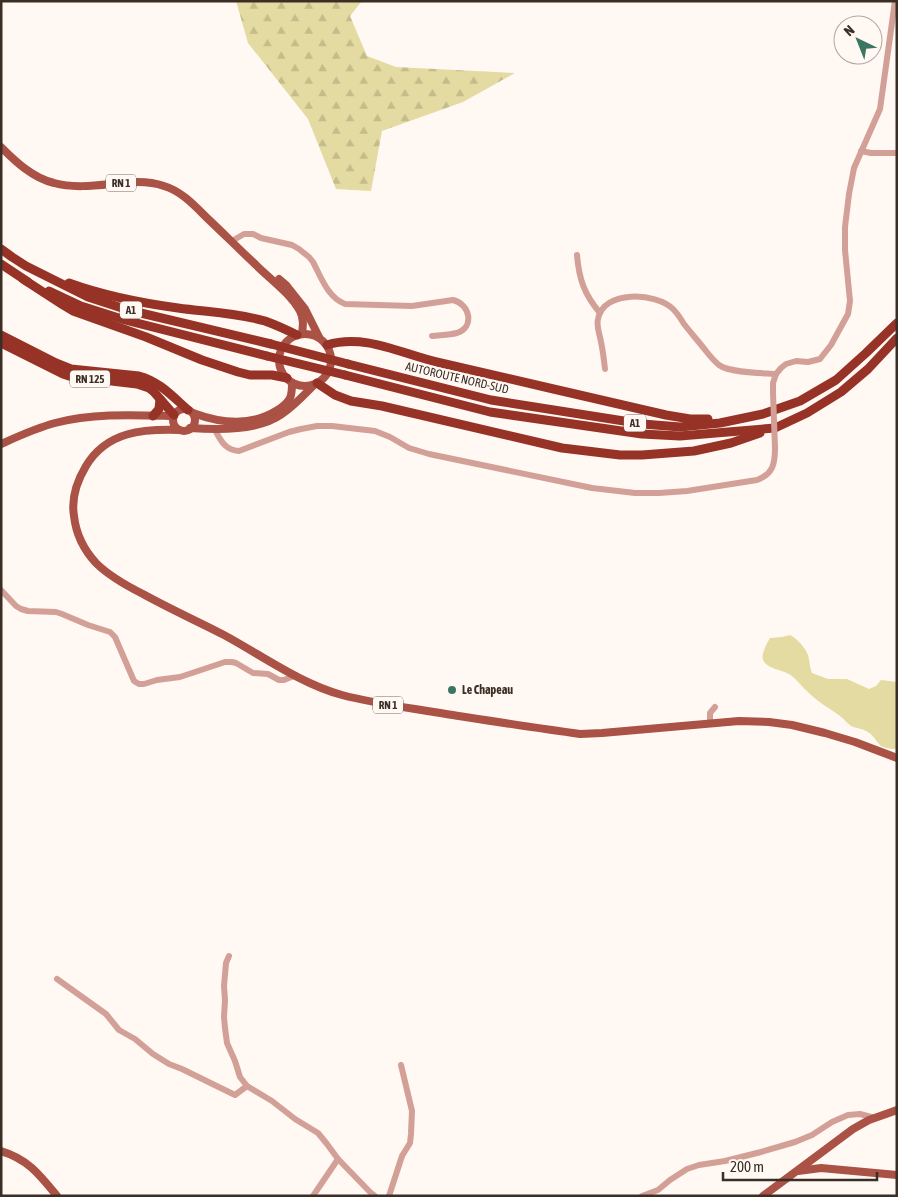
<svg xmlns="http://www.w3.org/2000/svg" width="898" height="1197" font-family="'Asap Condensed',sans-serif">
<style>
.green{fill:#e4dba2}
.forest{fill:url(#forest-firs)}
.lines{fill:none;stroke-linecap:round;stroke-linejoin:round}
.minor{stroke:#d2a097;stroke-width:6}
.major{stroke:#a95245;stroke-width:8}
.highway{stroke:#973326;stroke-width:9}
.minor-bridge{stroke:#d2a097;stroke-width:6}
.highway-bridge{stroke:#973326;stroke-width:9}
.poi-dot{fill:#3a7763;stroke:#fff8f3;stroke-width:2}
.labels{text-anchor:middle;stroke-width:4;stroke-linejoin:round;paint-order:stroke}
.shield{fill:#fff8f3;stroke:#766b63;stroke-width:1}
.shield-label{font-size:11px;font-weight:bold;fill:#3b2e25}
.street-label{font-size:12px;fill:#3b2e25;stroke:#fff8f3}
.poi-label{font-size:12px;font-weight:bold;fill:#3b2e25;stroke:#fff8f3;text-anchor:start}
</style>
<defs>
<pattern id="forest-firs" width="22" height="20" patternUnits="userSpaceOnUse" patternTransform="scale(1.25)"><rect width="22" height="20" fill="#e4dba2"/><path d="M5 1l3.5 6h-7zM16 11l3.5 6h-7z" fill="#c4bc8b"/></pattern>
</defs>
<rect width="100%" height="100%" fill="#fff8f3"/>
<path class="green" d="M790,635c6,3 14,11 17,18 3,5 2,13 5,20l16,6h19l22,10 7,-3 5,-6 16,2v67c-24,0 -16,-10 -31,-18 -5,-3 -11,-3 -15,-5 -4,-3 -8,-8 -11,-10 -11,-8 -22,-14 -31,-23 -6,-5 -11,-12 -17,-17 -9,-7 -24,-6 -29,-16 -2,-6 4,-17 7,-22l12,-1z"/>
<polygon class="forest" points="236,1 362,1 350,16 367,56 396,67 515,73 463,102 382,131 371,191 336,189 308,119 248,43"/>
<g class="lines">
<g class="minor">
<polyline points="861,151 871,153 897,153"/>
<path d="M232,241l12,-7h9l8,4 31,7 7,4 10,8 4,5c8,15 15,36 32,42l67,2 41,-6c17,4 22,27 4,33 -8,2 -17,2 -25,3"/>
<path d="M577,255c2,24 7,39 23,58"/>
<path d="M605,369c-1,-9 -2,-18 -4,-27 -1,-7 -5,-16 -3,-23 5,-29 58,-27 75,-10 4,4 8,10 11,15 7,9 15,18 22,27 4,5 8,10 13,14 11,8 43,8 57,9"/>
<polyline points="773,393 773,383 776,374 781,368 786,364 796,361 808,362 820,359 831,345 848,314 850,301 845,250 845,227 849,194 854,168 880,109 895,1"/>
<path d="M215,430c6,11 10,20 24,21l50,-19 12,-3 16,-3h15l43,5 15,6 19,11 20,6 163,34 43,5h24l28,-2 70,-11c16,-6 18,-16 18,-32"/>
<polyline points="1,590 16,606 21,609 28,611 56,612 62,614 88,625 110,632 115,637 134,681 139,684 144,684 157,680 180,677 225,662 232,662 236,663 253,673 268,674 279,680 284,680 296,675"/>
<polyline points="710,723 710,713 715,707"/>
<polyline points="229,956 226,963 224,986 225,1000 224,1017 225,1028 227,1043 235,1061 240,1077 247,1086 272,1101 295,1119 318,1133 327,1144 338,1159 370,1192 375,1196"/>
<polyline points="57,979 106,1014 119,1030 135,1039 153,1054 169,1064 182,1069 235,1095 247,1086"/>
<polyline points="313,1196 338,1159"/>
<polyline points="389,1196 402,1156 410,1143 411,1134 412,1111 401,1065"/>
<polyline points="642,1196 658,1190 670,1180 687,1169 699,1165 725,1161 761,1152 795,1142 812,1135 832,1122 848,1115 860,1114 875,1118"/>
</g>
<g class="major">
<path d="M1,147c15,15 32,31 53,36 18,5 38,3 57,1 17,-2 36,-4 53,2 17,5 30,19 42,31 17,16 33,32 50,48 14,14 34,28 44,46 4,8 3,15 2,23"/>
<polyline points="279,279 286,285 305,309 319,337"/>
<circle cx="305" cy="360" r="26"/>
<circle cx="184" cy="420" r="11"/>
<path d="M193,413c27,10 57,14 83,-2 5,-3 11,-7 14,-13 2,-4 2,-10 2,-15"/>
<path d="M190,428c28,2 68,3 92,-14 12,-8 22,-19 32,-29"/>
<path d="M179,430c-36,-1 -72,1 -93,36 -9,15 -15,32 -12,50 2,18 10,34 22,47 13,13 31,23 47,31 27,15 54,27 81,41 37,20 77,49 118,60 34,9 69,13 104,19 45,7 89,14 134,20l22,-1 137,-12 30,1 23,3 33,8 30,9 42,16"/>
<path d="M1,444c18,-8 35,-16 54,-21 38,-10 79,-8 118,-7"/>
<path d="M1,1151c27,8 39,24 56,45"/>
<polyline points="798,1171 821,1168 897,1175"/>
<polyline points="763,1196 853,1129 869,1120 897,1110"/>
</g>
<g class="highway">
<polyline points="1,249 12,257 26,266 88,297 128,310 271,344"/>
<polyline points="1,264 28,282"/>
<polyline points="23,279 63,305 73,311 146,337 202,360 238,372 250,375 272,375 287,378"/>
<path d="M69,283c36,13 72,20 109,25 29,4 59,5 87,13 11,4 22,9 32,14"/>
<polyline points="49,291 81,306 125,320 267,356"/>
<path d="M1,335l55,28 15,6 68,7c20,5 34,21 49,34"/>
<polyline points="1,343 63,374 69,376 137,384 149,388 154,392 174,415"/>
<path d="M327,345c39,-12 76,10 114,18 75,18 150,34 225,52l24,4h18"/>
<polyline points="348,364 491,400 643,424 680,427 720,423 763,414 800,401 836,380 866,353 897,323"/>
<polyline points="345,375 490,412 642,434 680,436 775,428 807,413 841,392 868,369 897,338"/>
<polyline points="317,383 335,395 351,401 382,406 562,448 620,455 642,455 694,451 731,443 760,433"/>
<polyline points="153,416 159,409 160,399"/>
</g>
<polyline class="minor-bridge" points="773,393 775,448"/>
<g class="highway-bridge">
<polyline points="271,344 348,364"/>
<polyline points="267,356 345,375"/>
</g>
</g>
<circle class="poi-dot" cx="452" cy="690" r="5"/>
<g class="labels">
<g class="shield">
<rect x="106" y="174.5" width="30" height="17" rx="4"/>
<rect x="120" y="301.5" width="22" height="17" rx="4"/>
<rect x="70" y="370.5" width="40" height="17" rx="4"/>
<rect x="624" y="414.5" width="22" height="17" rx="4"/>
<rect x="373" y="696.5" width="30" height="17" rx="4"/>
</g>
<g class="shield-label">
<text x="121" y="187">RN 1</text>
<text x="131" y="314">A1</text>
<text x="90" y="383">RN 125</text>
<text x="635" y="427">A1</text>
<text x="388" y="709">RN 1</text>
</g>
<g class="street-label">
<text transform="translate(457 378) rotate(13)" y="4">AUTOROUTE NORD-SUD</text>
</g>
<g class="poi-label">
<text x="462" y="694">Le Chapeau</text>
</g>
</g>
<rect width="898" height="1197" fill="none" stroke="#3b2e25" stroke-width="5"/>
<g transform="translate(858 40) rotate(317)"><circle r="24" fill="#fff8f3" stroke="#b1a7a1"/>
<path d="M0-4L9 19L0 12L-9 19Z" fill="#3a7763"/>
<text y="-8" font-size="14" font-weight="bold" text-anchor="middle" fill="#3b2e25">N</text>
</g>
<path d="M723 1172v8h154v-8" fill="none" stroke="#3b2e25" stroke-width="2.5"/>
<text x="730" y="1172" font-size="15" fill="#3b2e25" stroke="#fff8f3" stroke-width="4" paint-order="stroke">200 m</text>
</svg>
